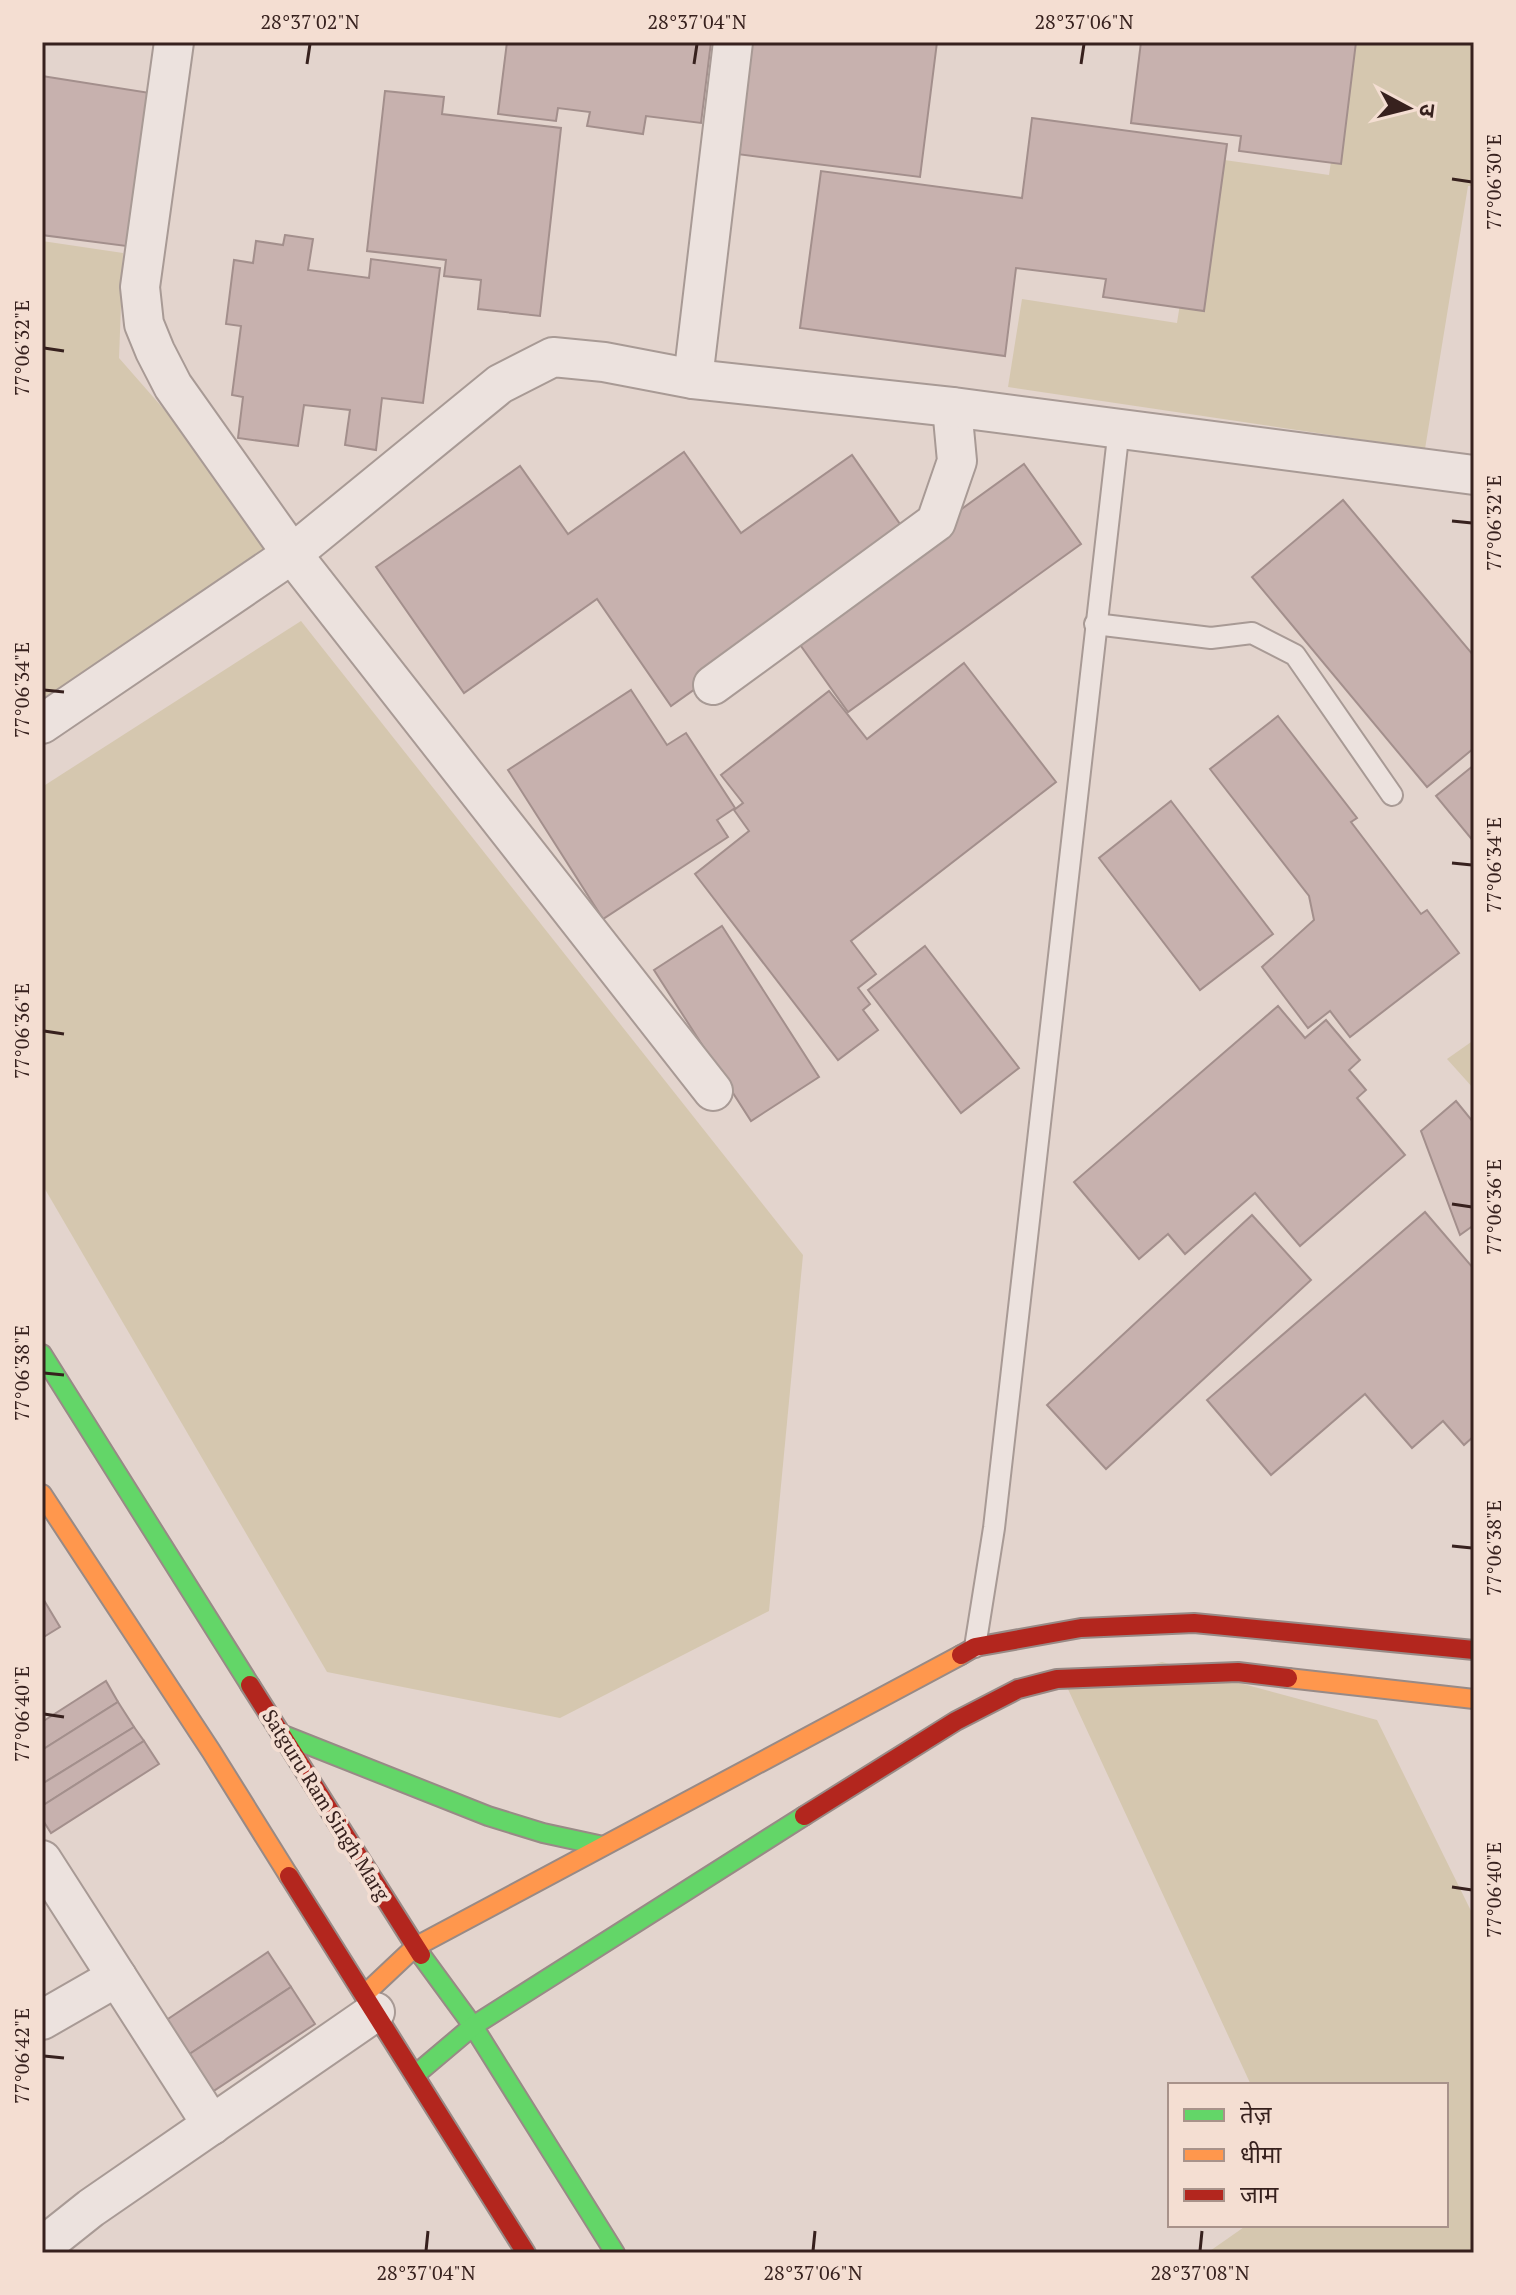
<svg xmlns="http://www.w3.org/2000/svg" width="1516" height="2295" font-family="'PT Serif','Noto Sans Devanagari',serif">
<style>
.green{fill:#d5c7af}
.building{fill:#c7b1ae;stroke:#a38f8c;stroke-width:2}
.lines{fill:none;stroke-linecap:round;stroke-linejoin:round}
.lane-casing{stroke:#a89a95;stroke-width:24}
.street-casing{stroke:#a89a95;stroke-width:42}
.fast-casing{stroke:#988a86;stroke-width:22}
.slow-casing{stroke:#988a86;stroke-width:22}
.jam-casing{stroke:#988a86;stroke-width:22}
.lane{stroke:#ece2de;stroke-width:20}
.street{stroke:#ece2de;stroke-width:38}
.fast{stroke:#63d668;stroke-width:18}
.slow{stroke:#ff974d;stroke-width:18}
.jam{stroke:#b3261e;stroke-width:18}
.ticks{fill:none;stroke:#37211e;stroke-width:3}
.labels{text-anchor:middle;stroke-width:8;stroke-linejoin:round;paint-order:stroke}
.street-label{font-size:20px;fill:#37211e;stroke:#f4ded2}
.neatline{fill:none;stroke:#37211e;stroke-width:3}
.ticks-label{font-size:20px;text-anchor:middle;fill:#37211e}
</style>
<rect width="100%" height="100%" fill="#e3d4cd"/>
<g class="green">
<polygon points="1349,42 1474,42 1474,186 1468,186 1425,449 1008,387 1022,299 1177,323 1203,157 1329,175"/>
<polygon points="42,241 123,253 119,358 282,544 42,702"/>
<polygon points="301,621 803,1255 769,1611 560,1718 327,1672 42,1184 42,787"/>
<polygon points="1474,1040 1474,1089 1447,1059"/>
<polygon points="1162,1662 1377,1720 1474,1917 1474,2253 1207,2253 1247,2225 1446,2225 1446,2085 1251,2085 1067,1687"/>
</g>
<g class="building">
<polygon points="507,42 711,42 701,123 646,116 643,134 587,126 590,112 558,108 556,121 498,114"/>
<polygon points="742,42 937,42 920,177 729,153"/>
<polygon points="1141,42 1356,42 1341,164 1239,151 1241,136 1131,123"/>
<polygon points="42,76 150,93 126,246 42,235"/>
<polygon points="385,91 444,97 442,114 561,128 540,316 478,309 481,280 444,276 446,260 367,251"/>
<polygon points="1032,118 1227,144 1204,311 1103,297 1106,279 1016,268 1005,356 800,328 821,171 1022,198"/>
<polygon points="285,235 313,239 308,270 369,278 371,259 440,268 423,403 382,398 376,450 345,445 350,410 304,405 298,446 238,438 243,397 232,395 241,326 226,324 234,260 253,263 256,241 283,245"/>
<polygon points="684,452 741,533 852,455 909,537 671,706 597,599 464,693 376,567 520,466 568,534"/>
<polygon points="1024,464 1081,544 848,712 791,632"/>
<polygon points="1343,500 1474,656 1474,748 1427,787 1252,577"/>
<polygon points="964,663 1056,782 851,941 876,974 858,988 870,1004 863,1010 878,1030 838,1060 695,874 749,831 734,810 743,803 721,775 829,691 867,739"/>
<polygon points="631,690 667,745 686,733 735,808 717,820 728,837 603,919 508,770"/>
<polygon points="1278,716 1357,818 1351,822 1421,914 1427,910 1459,953 1350,1037 1330,1011 1308,1028 1262,967 1314,920 1309,896 1210,769"/>
<polygon points="1474,765 1474,842 1436,796"/>
<polygon points="1171,801 1273,934 1200,990 1099,858"/>
<polygon points="722,926 819,1077 751,1121 654,970"/>
<polygon points="925,946 1019,1068 961,1113 868,990"/>
<polygon points="1278,1006 1305,1038 1326,1020 1360,1060 1349,1070 1366,1090 1357,1098 1405,1155 1300,1246 1255,1193 1185,1254 1168,1234 1139,1259 1074,1182"/>
<polygon points="1456,1101 1474,1123 1474,1225 1460,1235 1421,1131"/>
<polygon points="1425,1212 1474,1269 1474,1436 1464,1445 1443,1421 1412,1448 1365,1394 1271,1475 1207,1400"/>
<polygon points="1252,1215 1311,1280 1106,1469 1047,1405"/>
<polygon points="42,1597 60,1627 42,1638"/>
<polygon points="106,1681 118,1702 42,1750 42,1722"/>
<polygon points="118,1702 134,1727 42,1784 42,1750"/>
<polygon points="134,1727 144,1741 42,1806 42,1784"/>
<polygon points="144,1741 159,1764 51,1833 42,1819 42,1806"/>
<polygon points="268,1952 291,1987 188,2055 165,2021"/>
<polygon points="291,1987 315,2024 212,2092 188,2055"/>
</g>
<g class="lines">
<defs>
<g id="lane">
<polyline points="1095,624 1211,638 1252,633 1295,655 1392,795"/>
<polyline points="975,1647 994,1528 1119,428"/>
</g>
<g id="street">
<polyline points="174,42 140,287 144,324 155,351 173,386 292,554 713,1091"/>
<polyline points="693,379 733,42"/>
<polyline points="713,685 936,522 957,461 952,407"/>
<polyline points="42,724 292,554 500,384 553,357 604,362 693,379 952,407 1474,475"/>
<polyline points="42,1860 212,2125"/>
<polyline points="42,2020 117,1977"/>
<polyline points="42,2247 91,2208 375,2012"/>
</g>
<g id="fast">
<polyline points="42,1354 250,1685"/>
<polyline points="281,1734 488,1816 543,1833 603,1846"/>
<polyline points="421,1955 473,2026 615,2253"/>
<polyline points="415,2075 473,2026 804,1816"/>
</g>
<g id="slow">
<polyline points="42,1494 211,1751 289,1876"/>
<polyline points="1288,1678 1474,1699"/>
<polyline points="364,1995 415,1947 961,1655"/>
</g>
<g id="jam">
<polyline points="961,1655 975,1647 1081,1628 1194,1623 1474,1650"/>
<polyline points="250,1685 421,1955"/>
<polyline points="804,1816 956,1721 1018,1689 1057,1679 1238,1672 1288,1678"/>
<polyline points="289,1876 526,2253"/>
</g>
</defs>
<use href="#lane" class="lane-casing"/>
<use href="#street" class="street-casing"/>
<use href="#fast" class="fast-casing"/>
<use href="#slow" class="slow-casing"/>
<use href="#jam" class="jam-casing"/>
<use href="#lane" class="lane"/>
<use href="#street" class="street"/>
<use href="#fast" class="fast"/>
<use href="#slow" class="slow"/>
<use href="#jam" class="jam"/>
</g>
<path class="ticks" d="M307,64l3,-20M694,64l3,-20M1081,64l3,-20M1452,179l20,3M44,348l20,3M1452,521l20,2M44,690l20,2M1452,863l20,2M44,1031l20,3M1452,1204l20,3M44,1373l20,2M1452,1546l20,2M44,1714l20,3M1452,1887l20,3M44,2056l20,2M426,2251l2,-20M813,2251l2,-20M1200,2251l2,-20"/>
<g class="labels">
<g class="street-label">
<text transform="translate(326 1805) rotate(58)" y="7">Satguru Ram Singh Marg</text>
</g>
</g>
<rect width="1516" height="2295" fill="none" stroke="#f4ded2" stroke-width="88"/>
<rect x="1168" y="2083" width="280" height="144" fill="#f4ded2" stroke="#a8928a" stroke-width="2"/>
<rect x="1184" y="2109" width="40" height="12" fill="#63d668" stroke="#a8928a" stroke-width="2"/>
<text x="1240" y="2123" font-size="24" fill="#37211e">तेज़</text>
<rect x="1184" y="2149" width="40" height="12" fill="#ff974d" stroke="#a8928a" stroke-width="2"/>
<text x="1240" y="2163" font-size="24" fill="#37211e">धीमा</text>
<rect x="1184" y="2189" width="40" height="12" fill="#b3261e" stroke="#a8928a" stroke-width="2"/>
<text x="1240" y="2203" font-size="24" fill="#37211e">जाम</text>
<g transform="translate(1408 108) rotate(97)" stroke="#f4ded2" stroke-width="6" paint-order="stroke">
<path d="M0-6L14 30L0 20L-14 30Z" fill="#37211e"/>
<text y="-12" font-size="22" font-weight="bold" text-anchor="middle" fill="#37211e">उ</text>
</g>
<rect x="44" y="44" width="1428" height="2207" class="neatline"/>
<g class="ticks-label">
<text x="310" y="29">28°37'02"N</text>
<text x="697" y="29">28°37'04"N</text>
<text x="1084" y="29">28°37'06"N</text>
<text transform="translate(1494 182) rotate(-90)" y="7">77°06'30"E</text>
<text transform="translate(22 348) rotate(-90)" y="7">77°06'32"E</text>
<text transform="translate(1494 523) rotate(-90)" y="7">77°06'32"E</text>
<text transform="translate(22 690) rotate(-90)" y="7">77°06'34"E</text>
<text transform="translate(1494 865) rotate(-90)" y="7">77°06'34"E</text>
<text transform="translate(22 1031) rotate(-90)" y="7">77°06'36"E</text>
<text transform="translate(1494 1207) rotate(-90)" y="7">77°06'36"E</text>
<text transform="translate(22 1373) rotate(-90)" y="7">77°06'38"E</text>
<text transform="translate(1494 1548) rotate(-90)" y="7">77°06'38"E</text>
<text transform="translate(22 1714) rotate(-90)" y="7">77°06'40"E</text>
<text transform="translate(1494 1890) rotate(-90)" y="7">77°06'40"E</text>
<text transform="translate(22 2056) rotate(-90)" y="7">77°06'42"E</text>
<text x="426" y="2280">28°37'04"N</text>
<text x="813" y="2280">28°37'06"N</text>
<text x="1200" y="2280">28°37'08"N</text>
</g>
</svg>
